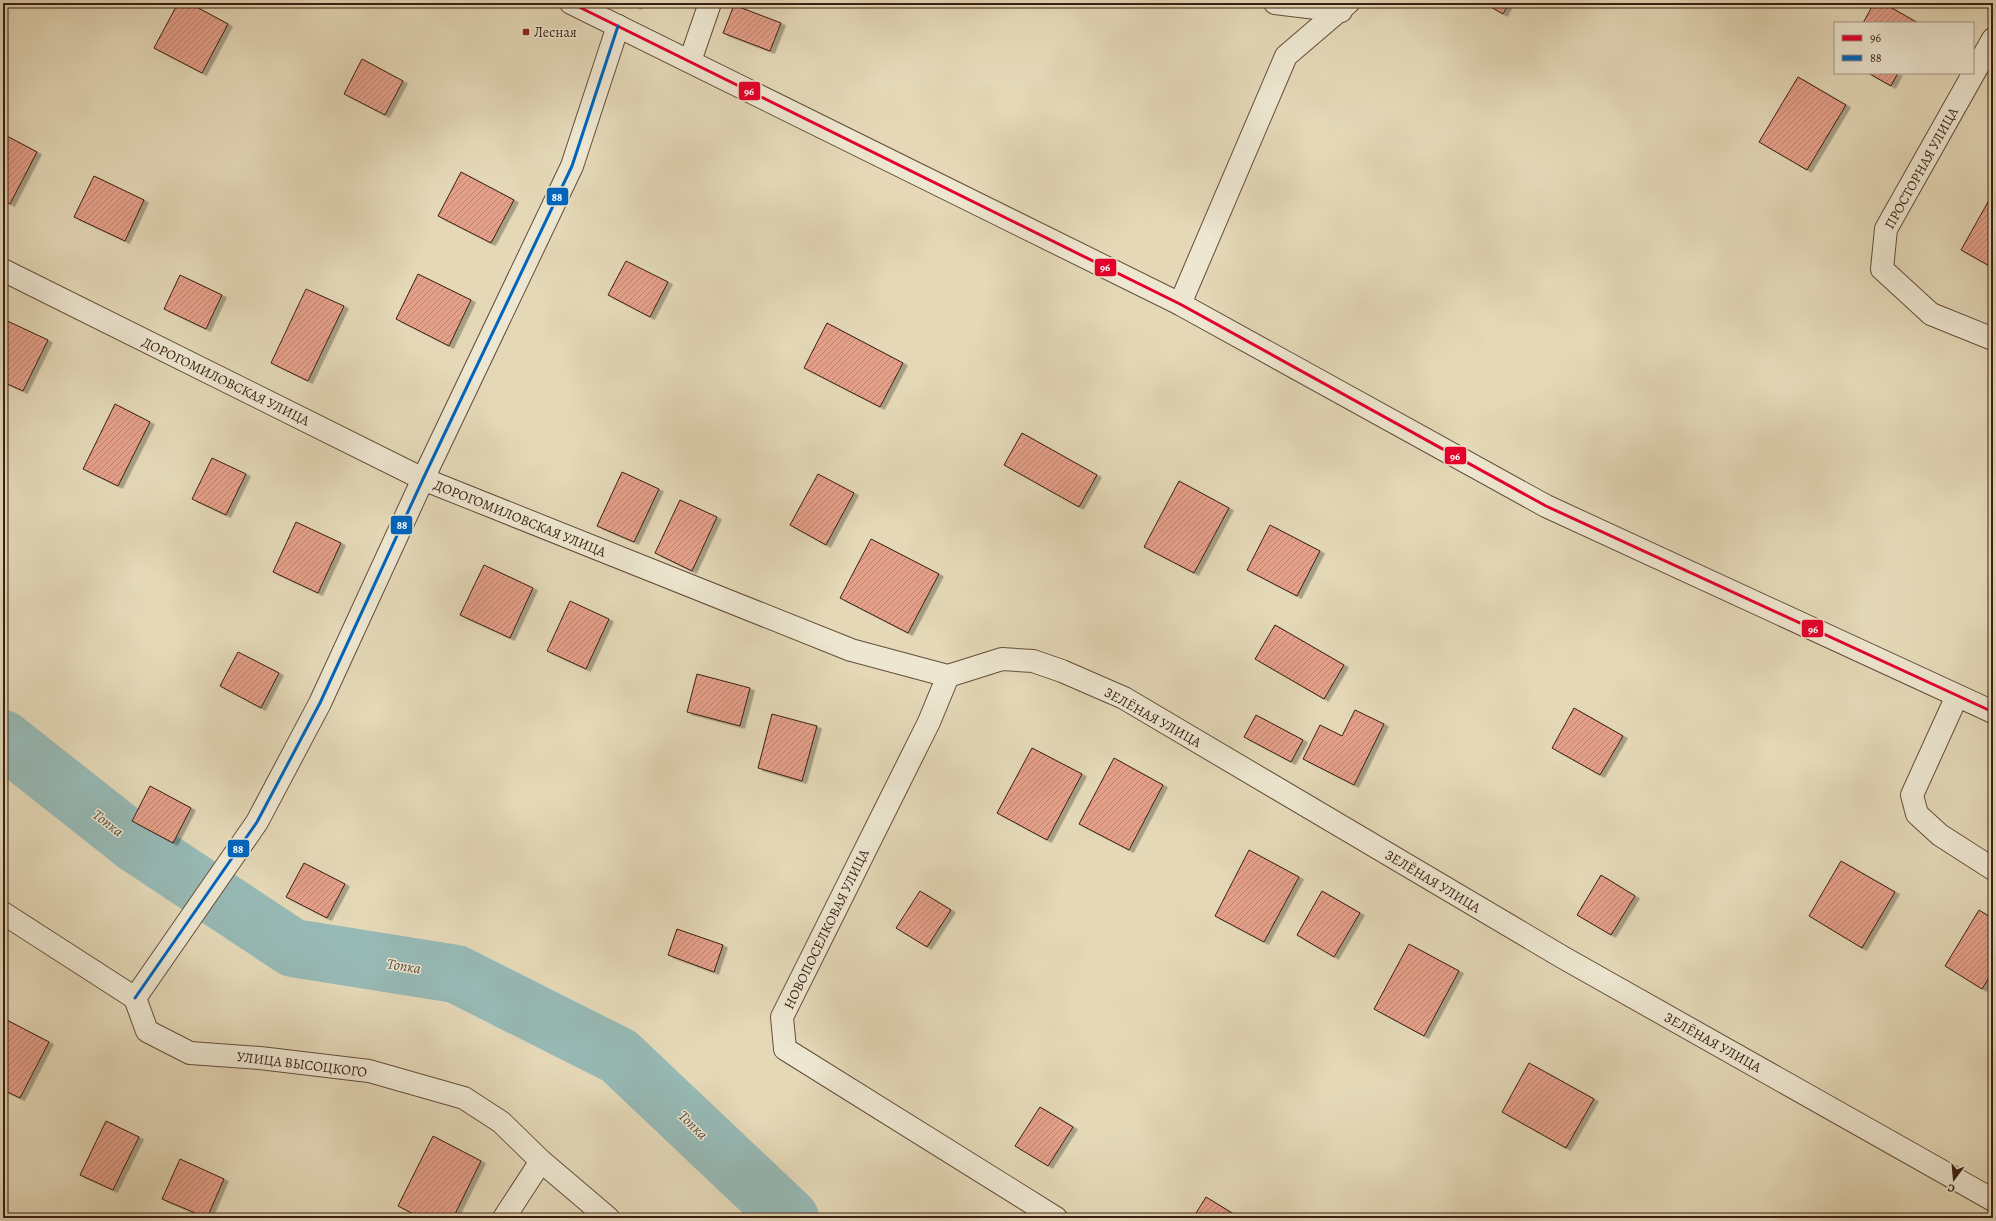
<svg xmlns="http://www.w3.org/2000/svg" width="1996" height="1221" font-family="Alegreya,serif">
<style>
.lines{fill:none;stroke-linecap:round;stroke-linejoin:round}
.river{stroke:#97b9b5;stroke-width:58}
.building{fill:url(#building-hatch);stroke:#3a1f11;filter:url(#shadow)}
.minor-casing{stroke:#644d3a;stroke-width:24}
.tertiary-casing{stroke:#644d3a;stroke-width:24}
.minor{stroke:#ede6d0;stroke-width:22}
.tertiary{stroke:#ede6d0;stroke-width:22}
.bus-1-casing{stroke:#ede6d0;stroke-width:6}
.bus-2-casing{stroke:#ede6d0;stroke-width:6}
.bus-1{stroke:#e4002b;stroke-width:3}
.bus-2{stroke:#0065bd;stroke-width:3}
.poi-dot{fill:#8f2418;stroke:#ede6d0;stroke-width:1.5}
.labels{text-anchor:middle;stroke-width:3;stroke-linejoin:round;paint-order:stroke}
.poi-label{font-size:14px;fill:#3a1f11;stroke:#ede6d0;text-anchor:start}
.street-label{font-size:14px;fill:#3a1f11;stroke:#ede6d0}
.water-label{font-size:15px;font-style:italic;fill:#564d42;stroke:#ede6d0}
.line-badge{stroke:#ede6d0;stroke-width:1.5}
.badge-label{font-size:11px;text-anchor:middle;font-weight:bold;fill:#fff}
</style>
<defs>
<pattern id="building-hatch" width="6" height="6" patternUnits="userSpaceOnUse"><rect width="6" height="6" fill="#e5a08a"/><path d="M-1 1l2-2M0 6l6-6M5 7l2-2" fill="none" stroke="#bb826f"/></pattern>
<filter id="shadow"><feDropShadow dx="4.5" dy="2.5" stdDeviation="0" flood-color="#0004"/></filter>
</defs>
<rect width="100%" height="100%" fill="#e4d8b7"/>
<filter id="stains"><feTurbulence type="fractalNoise" baseFrequency=".005" numOctaves="4"/><feColorMatrix values="0 0 0 0 .2 0 0 0 0 .09 0 0 0 0 .02 0 0 0 .5 -.17"/></filter>
<radialGradient id="worn" r=".72"><stop offset=".6" stop-color="#630" stop-opacity="0"/><stop offset="1" stop-color="#630" stop-opacity=".3"/></radialGradient>
<g class="lines">
<polyline class="river" points="3,739 136,844 293,948 456,974 619,1056 790,1218"/>
</g>
<g class="building">
<polygon points="178,3 189,3 228,24 202,73 154,48"/>
<polygon points="632,3 640,3 636,7"/>
<polygon points="1484,3 1509,3 1503,14"/>
<polygon points="1874,3 1883,3 1918,23 1863,23"/>
<polygon points="734,5 781,23 770,51 723,33"/>
<polygon points="362,59 403,81 385,115 344,94"/>
<polygon points="1868,73 1898,73 1891,86"/>
<polygon points="1798,77 1846,105 1807,170 1759,142"/>
<polygon points="3,134 37,152 10,204 3,200"/>
<polygon points="461,172 514,200 491,243 438,216"/>
<polygon points="94,176 144,200 125,241 74,217"/>
<polygon points="1993,193 1993,268 1961,250"/>
<polygon points="626,261 668,282 650,317 608,295"/>
<polygon points="418,274 471,300 449,346 396,319"/>
<polygon points="180,275 222,295 206,329 164,309"/>
<polygon points="306,289 344,306 308,381 271,363"/>
<polygon points="3,319 48,340 23,391 3,382"/>
<polygon points="827,323 903,363 880,407 804,368"/>
<polygon points="115,404 150,422 118,486 83,469"/>
<polygon points="1022,433 1097,475 1079,507 1004,465"/>
<polygon points="212,458 246,474 226,515 192,499"/>
<polygon points="622,472 659,489 634,542 597,526"/>
<polygon points="818,474 854,493 826,545 790,525"/>
<polygon points="1179,481 1229,508 1194,573 1144,547"/>
<polygon points="680,500 717,517 692,571 655,553"/>
<polygon points="296,522 341,543 318,593 273,572"/>
<polygon points="1270,525 1320,551 1297,596 1247,570"/>
<polygon points="871,539 939,574 908,633 840,598"/>
<polygon points="484,565 533,588 510,638 460,615"/>
<polygon points="570,601 609,619 586,669 547,651"/>
<polygon points="1275,625 1344,665 1324,699 1255,659"/>
<polygon points="238,652 279,673 261,708 220,686"/>
<polygon points="697,674 750,688 740,726 687,712"/>
<polygon points="1574,708 1623,736 1600,775 1552,748"/>
<polygon points="1355,710 1384,724 1354,785 1303,759 1320,725 1342,736"/>
<polygon points="772,714 817,726 802,781 758,768"/>
<polygon points="1256,715 1303,740 1291,762 1244,737"/>
<polygon points="1032,748 1082,774 1047,840 997,813"/>
<polygon points="1114,758 1163,785 1129,850 1079,824"/>
<polygon points="150,786 191,808 173,843 132,821"/>
<polygon points="1249,850 1299,877 1264,942 1215,916"/>
<polygon points="1841,861 1895,892 1862,948 1809,916"/>
<polygon points="304,863 345,884 327,918 286,897"/>
<polygon points="1601,875 1635,896 1611,935 1577,915"/>
<polygon points="920,891 951,910 927,947 896,928"/>
<polygon points="1322,891 1360,913 1334,957 1297,935"/>
<polygon points="1979,910 1993,919 1993,971 1982,989 1945,966"/>
<polygon points="677,929 723,945 714,972 668,955"/>
<polygon points="1409,944 1459,971 1424,1036 1374,1009"/>
<polygon points="3,1018 49,1042 20,1098 3,1090"/>
<polygon points="1529,1063 1594,1099 1566,1148 1502,1112"/>
<polygon points="1040,1107 1073,1127 1048,1166 1015,1146"/>
<polygon points="106,1121 139,1137 113,1190 80,1175"/>
<polygon points="433,1136 481,1161 453,1218 421,1218 398,1206"/>
<polygon points="180,1159 224,1179 207,1218 162,1199"/>
<polygon points="1206,1197 1240,1218 1193,1218"/>
</g>
<g class="lines">
<defs>
<g id="minor">
<polyline points="1275,3 1341,11"/>
<polyline points="1993,39 1886,229 1882,269 1931,314 1993,339"/>
<polyline points="690,61 710,3"/>
<polyline points="3,270 423,479 851,650 948,676 1002,659 1033,661 1062,671 1124,698 1564,958 1993,1200"/>
<polyline points="1180,304 1286,56 1348,3"/>
<polyline points="948,676 929,722 782,1017 785,1049 1056,1218"/>
<polyline points="1957,696 1912,795 1917,814 1940,835 1993,869"/>
<polyline points="3,913 135,998 147,1031 190,1053 260,1058 369,1071 464,1098 501,1122 541,1161 608,1218"/>
<polyline points="135,998 257,822 320,703 423,479 572,166 618,26"/>
<polyline points="504,1218 541,1161"/>
</g>
<polyline id="tertiary" points="571,3 1180,304 1546,506 1993,712"/>
</defs>
<use href="#minor" class="minor-casing"/>
<use href="#tertiary" class="tertiary-casing"/>
<use href="#minor" class="minor"/>
<use href="#tertiary" class="tertiary"/>
<defs>
<polyline id="bus-1" points="571,3 1180,304 1546,506 1993,712"/>
<polyline id="bus-2" points="135,998 257,822 320,703 423,479 572,166 618,26"/>
</defs>
<use href="#bus-1" class="bus-1-casing"/>
<use href="#bus-2" class="bus-2-casing"/>
<use href="#bus-1" class="bus-1"/>
<use href="#bus-2" class="bus-2"/>
</g>
<rect class="poi-dot" x="522" y="28" width="8" height="8" rx="2"/>
<g class="labels">
<g class="poi-label">
<text x="534" y="37">Лесная</text>
</g>
<g class="street-label">
<text transform="translate(1921 168) rotate(-61)" y="5">ПРОСТОРНАЯ УЛИЦА</text>
<text transform="translate(226 381) rotate(26)" y="5">ДОРОГОМИЛОВСКАЯ УЛИЦА</text>
<text transform="translate(520 518) rotate(22)" y="5">ДОРОГОМИЛОВСКАЯ УЛИЦА</text>
<text transform="translate(1153 717) rotate(29)" y="5">ЗЕЛЁНАЯ УЛИЦА</text>
<text transform="translate(1433 881) rotate(31)" y="5">ЗЕЛЁНАЯ УЛИЦА</text>
<text transform="translate(826 929) rotate(-64)" y="5">НОВОПОСЕЛКОВАЯ УЛИЦА</text>
<text transform="translate(1713 1042) rotate(29)" y="5">ЗЕЛЁНАЯ УЛИЦА</text>
<text transform="translate(302 1064) rotate(7)" y="5">УЛИЦА ВЫСОЦКОГО</text>
</g>
<g class="water-label">
<text transform="translate(108 823) rotate(38)" y="5">Топка</text>
<text transform="translate(404 966) rotate(9)" y="5">Топка</text>
<text transform="translate(693 1125) rotate(44)" y="5">Топка</text>
</g>
</g>
<g class="line-badge">
<rect x="738" y="81" width="23" height="20" rx="4" fill="#e4002b"/>
<rect x="546" y="187" width="23" height="19" rx="4" fill="#0065bd"/>
<rect x="1094" y="258" width="23" height="19" rx="4" fill="#e4002b"/>
<rect x="1444" y="446" width="23" height="19" rx="4" fill="#e4002b"/>
<rect x="390" y="515" width="23" height="20" rx="4" fill="#0065bd"/>
<rect x="1801" y="619" width="23" height="19" rx="4" fill="#e4002b"/>
<rect x="227" y="839" width="23" height="19" rx="4" fill="#0065bd"/>
</g>
<g class="badge-label">
<text x="749" y="95">96</text>
<text x="557" y="201">88</text>
<text x="1105" y="271">96</text>
<text x="1455" y="460">96</text>
<text x="402" y="529">88</text>
<text x="1813" y="633">96</text>
<text x="238" y="853">88</text>
</g>
<rect width="1996" height="1221" fill="none" stroke="#e4d8b7" stroke-width="16"/>
<rect x="4" y="4" width="1988" height="1213" fill="none" stroke="#3a1f11" stroke-width="2"/>
<rect x="8" y="8" width="1980" height="1205" fill="none" stroke="#3a1f11"/>
<rect x="1834" y="22" width="140" height="52" fill="#ede6d0" stroke="#a59684"/>
<rect x="1842" y="35" width="20" height="6" fill="#e4002b" stroke="#a59684"/>
<text x="1870" y="42" font-size="12" fill="#3a1f11">96</text>
<rect x="1842" y="55" width="20" height="6" fill="#0065bd" stroke="#a59684"/>
<text x="1870" y="62" font-size="12" fill="#3a1f11">88</text>
<g transform="translate(1954 1179) rotate(196)" stroke="#ede6d0" stroke-width="3" paint-order="stroke">
<path d="M0-3L7 15L0 10L-7 15Z" fill="#3a1f11"/>
<text y="-6" font-size="11" font-weight="bold" text-anchor="middle" fill="#3a1f11">С</text>
</g>
<rect width="100%" height="100%" filter="url(#stains)"/>
<rect width="100%" height="100%" fill="url(#worn)"/>
</svg>
